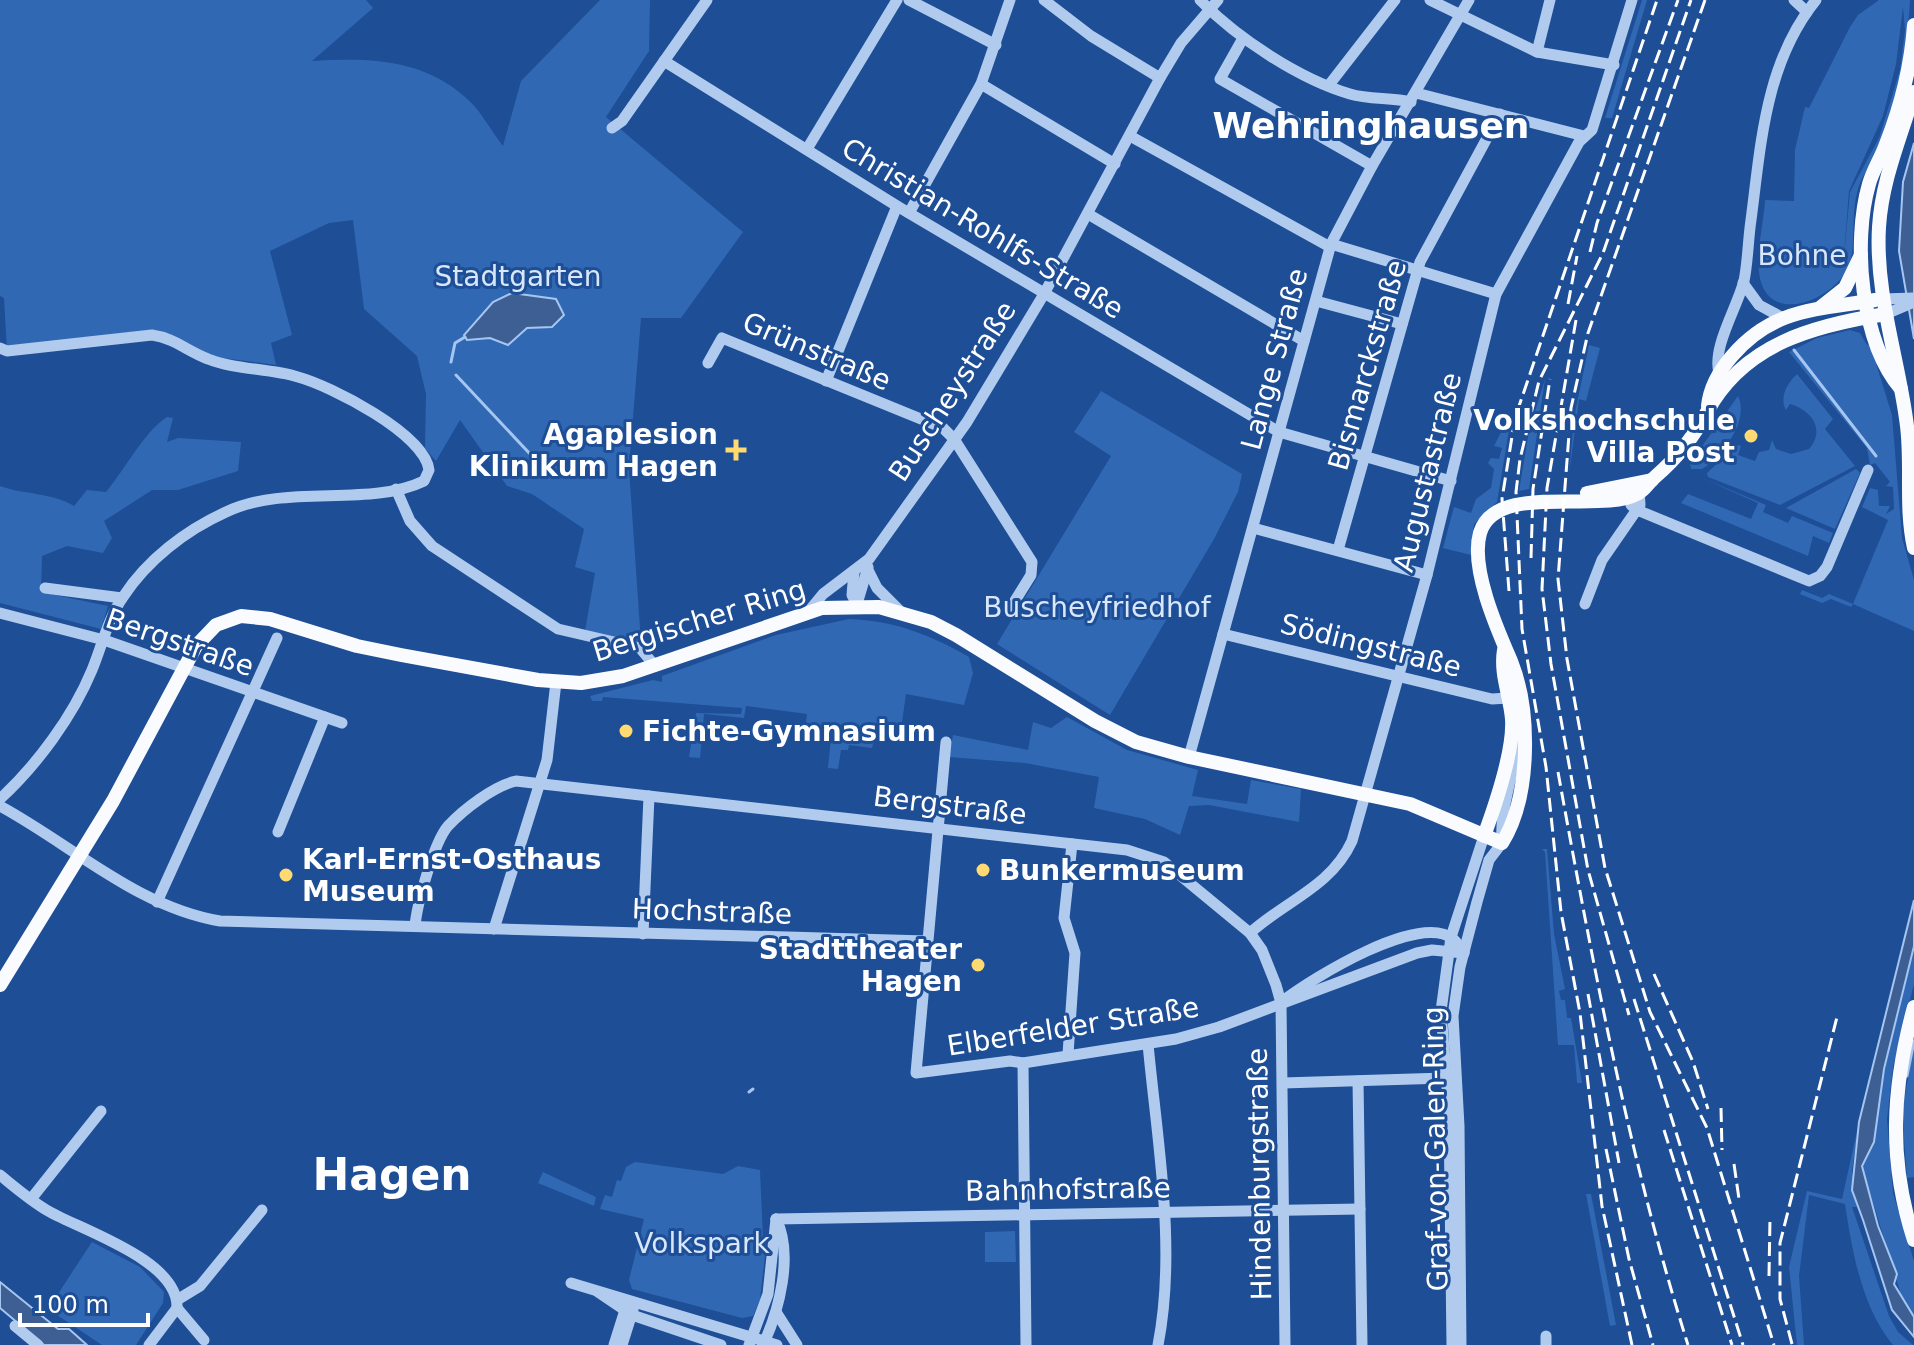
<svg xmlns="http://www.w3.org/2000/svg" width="1914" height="1345" font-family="'DejaVu Sans',sans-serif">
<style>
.green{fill:#3168b4;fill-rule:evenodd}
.water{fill:#3d5f94;stroke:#a5c6f1;stroke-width:2}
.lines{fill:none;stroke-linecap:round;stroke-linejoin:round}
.stream{stroke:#a5c6f1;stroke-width:3}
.minor{stroke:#b1cbef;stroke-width:11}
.major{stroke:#fafbff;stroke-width:14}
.rail{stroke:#fff;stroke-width:3;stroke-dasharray:14 6;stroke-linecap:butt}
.poi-dot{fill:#feda70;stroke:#1d4e96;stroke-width:3}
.labels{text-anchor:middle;stroke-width:6;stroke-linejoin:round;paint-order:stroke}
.street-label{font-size:28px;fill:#fff;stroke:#1d4e96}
.park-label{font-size:28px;fill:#d8e7fb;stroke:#1d4e96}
.poi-label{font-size:28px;font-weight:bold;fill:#fff;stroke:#1d4e96;text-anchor:end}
.district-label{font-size:36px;font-weight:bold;fill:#fff;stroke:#1d4e96}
.town-label{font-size:44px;font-weight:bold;fill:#fff;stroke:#1d4e96}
</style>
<rect width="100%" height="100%" fill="#1d4e96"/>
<g class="green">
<path d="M0,0h366l7,8 -61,53c55,-3 109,-3 153,36 15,12 26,34 38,49l18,-65 79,-81h50l-1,51 -43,66 137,115 -62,86h-40l-12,150 12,175 -56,-12 10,-58 -20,-6 9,-38 -52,-35 -25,-8 -47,-66 -24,41 -11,-13 1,-54 -9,-38 -53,-47 -11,-89 -24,3 -59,28 22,84 -21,8 5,22 -68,-9 -44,-21 -157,16 -3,-53 -4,-2z"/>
<polygon points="1642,0 1647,0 1612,118 1605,118"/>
<path d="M1879,0h31c-3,53 -12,106 -34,155 -7,13 -16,23 -19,38 -6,21 -1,55 -8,73 -13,31 -72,58 -87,19 -9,-23 2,-61 3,-85l29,1 1,-51 10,-43 4,1 41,-81 8,-12zM1903,7l2,23 -5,40 -21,68 -29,54 -7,76 6,-77 34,-75 13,-52z"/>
<polygon points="1850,330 1860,333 1867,345 1870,344 1892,415 1902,538 1914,580 1914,631 1853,604 1851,607 1831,599 1822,603 1800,594 1802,590 1822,598 1829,594 1853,604 1888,520 1862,507 1870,488 1878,490 1879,506 1890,506 1886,514 1894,509 1893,487 1886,486 1890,482 1875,463 1870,465 1867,448 1789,352 1817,338"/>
<polygon points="1589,345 1600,348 1586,401 1579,399 1569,475 1574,418"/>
<path d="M1797,374l36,45 -8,10 30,37 -75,39 -72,-28 -1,-4 30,-28 4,1 -3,9 17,6 4,-9 10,-2 3,-10 4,9 15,5 18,-5c17,-20 2,-39 -19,-45l-4,6c-7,-12 1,-27 11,-36z"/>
<polygon points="1545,379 1529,489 1519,491 1529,431"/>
<polygon points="1101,391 1242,474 1238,492 1214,539 1110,715 997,644 1111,456 1074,432"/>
<path d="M1738,396c12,24 -16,61 -36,73h-11l-1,-6z"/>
<path d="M167,417l6,1 -6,24 11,-4 63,4 -3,29 -60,19h-26l-48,31 8,17 -9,15 -36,-7 -25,10 -1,36 67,14 -7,23 -101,-26v-117c24,9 51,6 74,20l13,-16 19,2c20,-24 37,-59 61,-75z"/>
<polygon points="1503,428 1509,430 1497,502 1474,524 1471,555 1443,548 1454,507 1471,513 1476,499 1491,488 1494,469 1488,463 1491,458 1499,459 1502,448 1494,446"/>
<polygon points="1856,469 1860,473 1835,529 1786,508"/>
<polygon points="1697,476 1766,505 1763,512 1788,523 1792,516 1833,533 1829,543 1813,536 1808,556 1681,503 1688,494 1751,519 1758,503"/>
<path d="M849,619c46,2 80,15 120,38l4,16 -9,32 -58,-11 -6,42 -25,1 -3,11 -23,-3 -1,5h-7l-3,19 -10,-1 3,-30 -27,-2 3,-22 -61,-8 -2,12 -40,-4 -4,44 -11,-1 7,-44 45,1 1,-6 -139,-11 -1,4h-10l-2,-5 63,-16 9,2v-6l114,-41z"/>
<polygon points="1067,717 1127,750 1198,770 1192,796 1247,804 1251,780 1301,789 1299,822 1209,805 1189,806 1180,835 1145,819 1094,808 1099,777 1025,763 949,757 953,735 1028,750 1033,722 1051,728"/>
<polygon points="1542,849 1547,849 1554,934 1565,989 1559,991 1561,1000 1565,1000 1567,1018 1571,1018 1582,1083 1577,1083 1574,1045 1558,1045 1545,852"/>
<polygon points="1914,946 1914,984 1893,1067 1887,1119 1893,1193 1914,1261 1914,1317 1902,1298 1862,1166"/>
<polygon points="1914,1045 1914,1177 1907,1178 1902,1112"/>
<path d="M1859,1122l-7,49 5,36h-5l37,109 9,16 15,13h-20c-31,-37 -41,-94 -48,-141l-36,-9 -10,81 5,69h-7l-8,-78 18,-76 35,8z"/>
<polygon points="635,1162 723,1174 738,1166 760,1170 763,1238 767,1239 760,1299 753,1316 742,1318 632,1289 629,1280 644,1219 600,1209 605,1195 612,1197 617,1180 621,1181 626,1167"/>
<polygon points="543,1172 596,1197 594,1206 538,1183"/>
<polygon points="1586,1194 1591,1194 1616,1325 1610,1326"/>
<polygon points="1015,1231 1016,1262 985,1262 985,1232"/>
<polygon points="92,1242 140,1267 164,1292 163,1303 136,1345 102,1345 48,1309"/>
</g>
<g class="water">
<polygon points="1914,143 1914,339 1899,251 1903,182"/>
<polygon points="512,293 556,299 564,315 552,327 527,328 508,345 490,338 467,340 464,335 493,302"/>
<polygon points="1914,900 1914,946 1884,1069 1874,1142 1862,1166 1878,1226 1897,1274 1894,1284 1914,1317 1914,1337 1892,1310 1863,1220 1852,1190 1859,1122"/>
<polygon points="0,1282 58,1329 69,1329 87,1345 44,1345 0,1308"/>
</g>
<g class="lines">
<g class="stream">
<polyline points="1794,350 1876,456"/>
<polyline points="451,362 455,343 465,337"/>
<polyline points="456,375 531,455"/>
<polyline points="1907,1076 1914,1041"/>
<polyline points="749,1092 753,1089"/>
</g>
<g class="minor">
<polyline points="909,0 996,45"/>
<polyline points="1044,0 1091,36 1160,78"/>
<path d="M1200,0c37,38 99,79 150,94 19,6 42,3 61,8"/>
<polyline points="1430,0 1537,52 1614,65"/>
<polyline points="1794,0 1807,12"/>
<polyline points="1242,40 1220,79 1372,166"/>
<polyline points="1537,52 1550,0"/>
<polyline points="664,61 897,206 1279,432 1451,481"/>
<polyline points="981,84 1115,164"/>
<polyline points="1329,85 1395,0"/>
<polyline points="1416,93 1584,136"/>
<polyline points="612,128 622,121 707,0"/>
<polyline points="1130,136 1330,247"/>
<polyline points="807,149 897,0"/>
<polyline points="909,213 981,84 1010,0"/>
<polyline points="1088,214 1304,341"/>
<polyline points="1331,244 1496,294"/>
<polyline points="1743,283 1759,305 1783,318"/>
<polyline points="1883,299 1914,298"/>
<polyline points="1316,301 1402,324"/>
<polyline points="1886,314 1914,302"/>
<path d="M0,348l7,3 145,-16c22,3 35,16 56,24 27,11 62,9 90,18 33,9 127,57 131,93l-5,11c-56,27 -137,2 -198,31 -40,18 -79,48 -103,85 -15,21 -21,49 -31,73 -19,46 -55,95 -92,129"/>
<polyline points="708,363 722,338 943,428 954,439 1032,562 1031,575 1008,612"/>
<path d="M1719,373c-7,-26 18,-65 25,-92 4,-20 4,-41 7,-61 10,-76 14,-157 65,-220"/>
<polyline points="826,381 897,206"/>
<polyline points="396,489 410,521 432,546 558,629 640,648 655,666"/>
<polyline points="1634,490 1631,505 1637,510 1809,581 1820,576 1827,567 1868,470"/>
<polyline points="1253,528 1427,575"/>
<polyline points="1338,550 1420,262 1500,114"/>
<polyline points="868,570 877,588 900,611"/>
<polyline points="854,572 852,595 857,604"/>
<polyline points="45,588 122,598"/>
<polyline points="857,604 868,567"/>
<polyline points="1585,604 1602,560 1640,505 1639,489"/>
<polyline points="809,611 823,594 869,559 967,422 1044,294 1160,78 1181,43 1218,0"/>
<polyline points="0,613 104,640 342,723"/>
<polyline points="1223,634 1492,699 1508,698"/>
<polyline points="946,742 916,1073 1010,1061 1023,1063 1176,1039 1219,1027 1417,953 1432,950 1464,953"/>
<polyline points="1189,757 1331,244 1372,166 1469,0"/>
<path d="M0,806c72,39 137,101 220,115l706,20"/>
<polyline points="278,832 325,717"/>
<polyline points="157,902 277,638"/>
<path d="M415,926c2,-22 19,-84 33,-100 16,-17 46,-40 68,-45l611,69 37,12 86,71 12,17 14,35 5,18 4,342"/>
<polyline points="494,929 547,760 556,682"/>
<path d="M1250,933c35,-32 81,-46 102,-92l75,-266 69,-281 83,-152 13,-12 40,-130"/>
<polyline points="643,934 649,796"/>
<path d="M1284,1000c29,-22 135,-88 169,-61 4,3 8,10 11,14"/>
<path d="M1148,1044c9,97 29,204 10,301"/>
<polyline points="1068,1054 1075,953 1064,918 1072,844"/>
<polyline points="1023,1063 1026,1345"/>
<polyline points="1358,1081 1362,1345"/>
<polyline points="1283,1083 1445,1078"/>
<path d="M0,1175c16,13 32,27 50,37 34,19 129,49 127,96"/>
<polyline points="31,1199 101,1111"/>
<polyline points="776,1219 1360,1209"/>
<polyline points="571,1283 777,1345"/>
<polyline points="598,1292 632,1315 721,1345"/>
<polyline points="177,1300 200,1286 262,1210"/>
<polyline points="177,1308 204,1340"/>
<polyline points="776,1312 797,1345"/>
<polyline points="15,1326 38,1345"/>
<polyline points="1546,1336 1546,1345"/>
<polyline points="149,1345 177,1308"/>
<polyline points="614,1345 626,1307"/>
<polyline points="622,1345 633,1310"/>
<polyline points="749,1345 768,1294 776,1219"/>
<path d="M763,1345c16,-34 31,-91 13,-126"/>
<polyline points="1452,1345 1449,1113 1441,1011 1451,937 1484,836"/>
<path d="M1461,1345l-2,-219 -6,-110 7,-49 17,-65 12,-42 13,-17c-3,-37 15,-73 15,-110"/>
</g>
<g class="major">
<path d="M1914,92c-13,45 -32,87 -35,135 -4,68 20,133 28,199 5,41 -2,81 7,122"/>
<polyline points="1821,307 1845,288 1861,255"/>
<path d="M1901,389c-40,-47 -49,-146 -32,-205 4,-14 12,-26 17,-40 15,-38 25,-77 28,-119"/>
<path d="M1708,406c2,-20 11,-35 24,-50 41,-48 85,-46 143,-56"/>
<polyline points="1587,493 1652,480"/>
<path d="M1484,836c11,-30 30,-87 28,-117 -2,-24 -12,-45 -8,-69"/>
<path d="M0,985l113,-184 83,-155 20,-21 25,-9 29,3 87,27 44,9 137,25 43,3 42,-7 199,-68 57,-1 52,15 25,13 139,86 41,21 53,15 221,47 92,39c29,-46 29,-132 9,-182 -14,-32 -41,-93 -31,-128 15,-52 121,-19 157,-39 8,-4 11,-11 18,-17 23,-20 37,-38 52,-65 37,-69 109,-87 179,-98"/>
<path d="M1914,1007c-22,81 -26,153 0,233"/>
</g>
<g class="rail">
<polyline points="1705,0 1588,333 1571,408 1558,579 1567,659 1605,868 1650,1012 1707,1128 1774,1345"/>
<polyline points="1590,252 1597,223 1678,0"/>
<polyline points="1568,304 1577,256"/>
<polyline points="1576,320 1547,488 1542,589 1551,664 1588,870 1629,1015"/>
<polyline points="1531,558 1533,489 1550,379"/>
<polyline points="1509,591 1502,499 1515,418 1657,0"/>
<path d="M1558,772c35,193 71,386 130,573"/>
<polyline points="1654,974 1693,1062 1708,1109"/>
<polyline points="1588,994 1619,1163"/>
<polyline points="1634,999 1743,1345"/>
<polyline points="1721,1108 1722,1150"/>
<polyline points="1664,1130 1732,1345"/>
<polyline points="1606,1149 1629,1259 1653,1345"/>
<polyline points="1734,1164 1739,1199"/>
<polyline points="1769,1276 1770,1218"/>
<polyline points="1792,1344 1780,1299 1780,1243 1837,1017"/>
<polyline points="1632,1345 1602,1206 1580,1013 1561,912 1546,767 1522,629 1516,492 1520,459 1539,381 1603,253 1691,0"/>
</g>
</g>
<g class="poi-dot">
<circle cx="1751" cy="436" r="8"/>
<path d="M732 438h8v8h8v8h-8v8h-8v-8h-8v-8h8z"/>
<circle cx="626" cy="731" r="8"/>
<circle cx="983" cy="870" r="8"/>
<circle cx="286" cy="875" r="8"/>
<circle cx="978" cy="965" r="8"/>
</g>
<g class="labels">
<g class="street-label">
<text transform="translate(983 228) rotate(31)" y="10">Christian-Rohlfs-Straße</text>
<text transform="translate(817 351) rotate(23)" y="10">Grünstraße</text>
<text transform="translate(1274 359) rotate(-75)" y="10">Lange Straße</text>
<text transform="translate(1367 365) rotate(-74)" y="10">Bismarckstraße</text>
<text transform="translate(952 391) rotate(-57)" y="10">Buscheystraße</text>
<text transform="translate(1427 472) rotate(-76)" y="10">Augustastraße</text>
<text transform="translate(699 620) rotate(-17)" y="10">Bergischer Ring</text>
<text transform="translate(180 642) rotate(19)" y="10">Bergstraße</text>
<text transform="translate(1371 645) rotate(14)" y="10">Södingstraße</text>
<text transform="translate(950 805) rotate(7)" y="10">Bergstraße</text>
<text transform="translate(712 911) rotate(2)" y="10">Hochstraße</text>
<text transform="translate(1073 1026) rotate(-9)" y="10">Elberfelder Straße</text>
<text transform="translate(1435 1149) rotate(-91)" y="10">Graf-von-Galen-Ring</text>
<text transform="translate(1259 1174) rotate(-91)" y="10">Hindenburgstraße</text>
<text transform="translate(1068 1189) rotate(-1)" y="10">Bahnhofstraße</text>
</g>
<g class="park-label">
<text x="1802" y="265">Bohne</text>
<text x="518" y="286">Stadtgarten</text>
<text x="1097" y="617">Buscheyfriedhof</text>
<text x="702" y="1253">Volkspark</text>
</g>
<g class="poi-label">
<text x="1735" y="430">Volkshochschule<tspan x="1735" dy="32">Villa Post</tspan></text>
<text x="718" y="444">Agaplesion<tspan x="718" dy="32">Klinikum Hagen</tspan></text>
<text x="642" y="741" text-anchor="start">Fichte-Gymnasium</text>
<text x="302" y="869" text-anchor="start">Karl-Ernst-Osthaus<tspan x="302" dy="32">Museum</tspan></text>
<text x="999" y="880" text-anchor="start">Bunkermuseum</text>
<text x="962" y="959">Stadttheater<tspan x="962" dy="32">Hagen</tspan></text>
</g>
<g class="district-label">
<text x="1371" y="138">Wehringhausen</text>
</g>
<g class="town-label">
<text x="392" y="1190">Hagen</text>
</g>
</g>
<path d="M20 1313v12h128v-12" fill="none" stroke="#ffffff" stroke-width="4"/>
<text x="32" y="1313" font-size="24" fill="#ffffff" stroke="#1d4e96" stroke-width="6" paint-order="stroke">100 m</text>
</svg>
